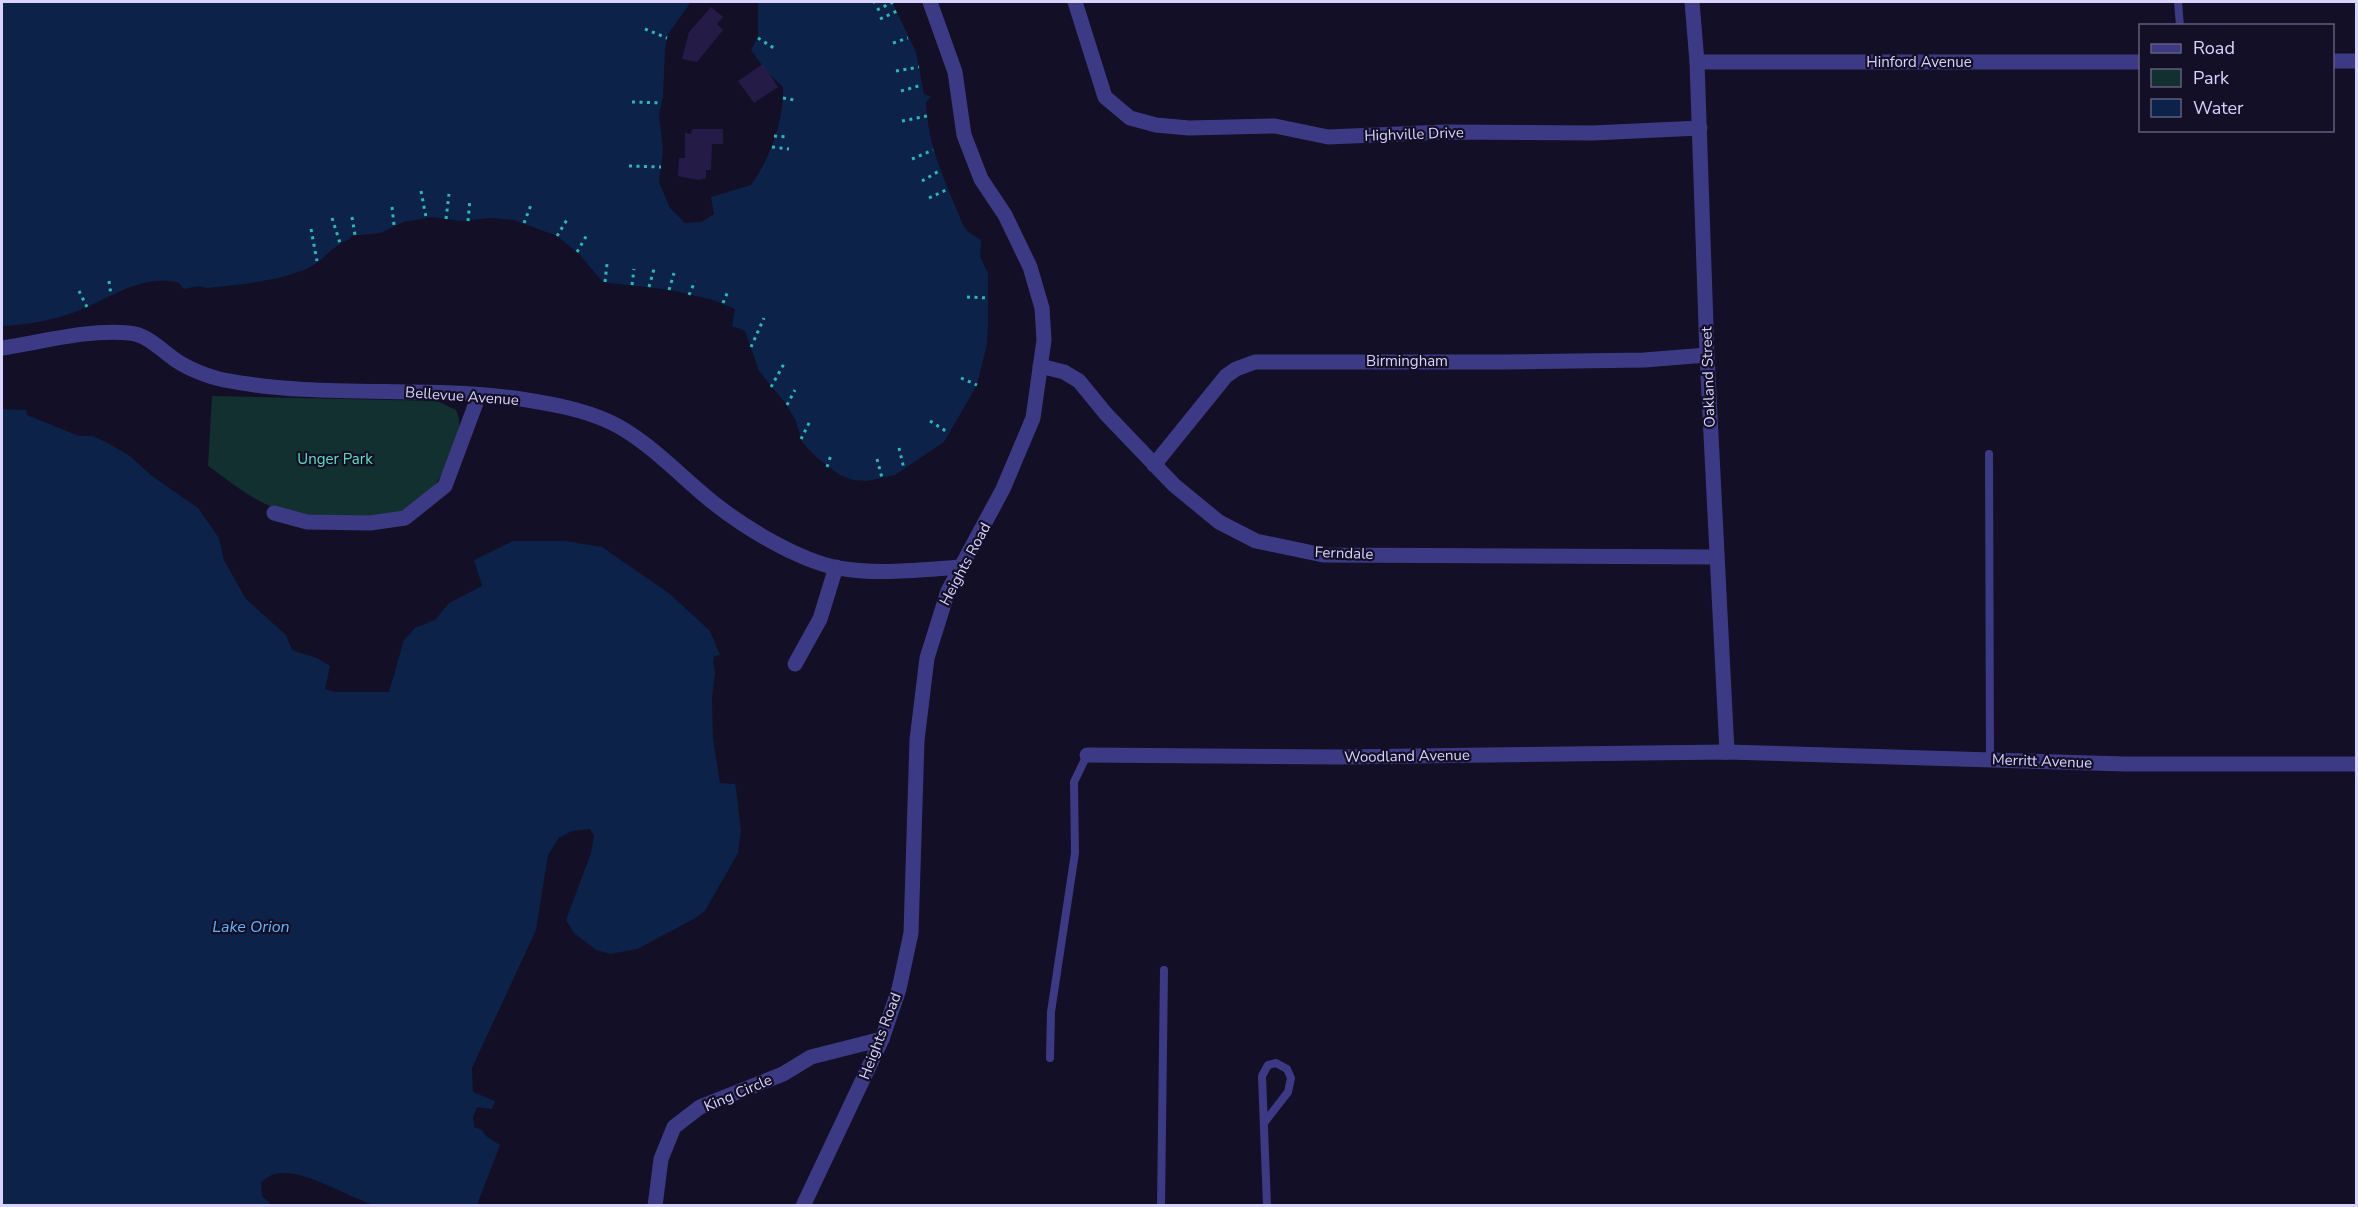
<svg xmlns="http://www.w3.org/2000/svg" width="2358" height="1207" font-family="'Nunito Sans',sans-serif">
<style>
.green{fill:#12302f}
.water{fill:#0c2248}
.building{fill:#241b47}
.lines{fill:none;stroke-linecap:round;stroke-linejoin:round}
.path{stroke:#2fb8b0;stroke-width:3;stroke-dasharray:3 4.5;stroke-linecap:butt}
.lane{stroke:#3d3a85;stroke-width:8}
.street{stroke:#3d3a85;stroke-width:15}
.labels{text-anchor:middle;stroke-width:4.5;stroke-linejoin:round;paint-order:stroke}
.street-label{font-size:15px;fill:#d9d4ff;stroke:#130f26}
.park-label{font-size:15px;fill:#5fe0c0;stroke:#130f26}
.water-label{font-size:16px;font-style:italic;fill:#62b6ff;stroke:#130f26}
</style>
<rect width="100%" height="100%" fill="#130f26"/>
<path class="green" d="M212,396l225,5 19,9c9,19 -2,37 -10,56 -8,18 -26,41 -46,48 -32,10 -96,5 -127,-7 -24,-9 -45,-27 -65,-41z"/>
<g class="water">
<path d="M2,2h689l-23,32 -3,14 -2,49 -4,17 4,35 -4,33 11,26 15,15 16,-1 13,-8 -3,-17 40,-12c19,-27 33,-64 32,-98l-16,-15 -16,-22 7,-14v-34h134l24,50 8,42 7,3 -5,5c2,47 20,80 37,123l4,6 14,9 -1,16 8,18v52l-1,18 -10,41 -33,57 -49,33 -28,6 -14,-1 -13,-5 -22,-16 -16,-17 -6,-21 -10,-17 -27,-33 -14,-40 -13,-5 3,-17 -22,-9 -42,-10 -62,-7 -7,-2 -23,-27 -22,-18 -43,-16 -23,-2 -30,3 -29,-4 -28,5 -24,11 -29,3 -1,3c-19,7 -26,22 -42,29 -30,14 -68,16 -101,20l-9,-2 -14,3 -5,-6c-42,-11 -76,22 -113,32 -21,7 -43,10 -64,11z"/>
<path d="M2,409l24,1 1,5 52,21h13l14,6 24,14 22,20 46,32 21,30 5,22 22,39 40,36 6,15 25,8 13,8 -5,23 9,3h55l15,-52 11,-12 20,-8 14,-17 33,-17 -8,-26 39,-19h52l37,6 68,47 40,37 10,24 -6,1 -1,5 2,12 -3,25 1,41 7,44 15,1 1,5 5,42 -3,22 -33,58 -11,8 -57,30 -27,5 -14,-4 -22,-17 -8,-13 25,-67 3,-17 -4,-7 -18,2 -13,7 -11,17 -12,75 -64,138 1,24 22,9 -3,8 -15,-2 -4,10 1,10 8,3 4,6 14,9 -23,60c-32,1 -66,2 -97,1 -30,-4 -94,-54 -119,-23l1,13 10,9h-270z"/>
</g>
<g class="building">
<polygon points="711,7 723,17 717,24 723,30 697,62 682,59 689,32"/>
<polygon points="763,64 778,87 754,103 738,81"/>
<polygon points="692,129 723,129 723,144 712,144 711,170 706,170 706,178 698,180 678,176 679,158 685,158 685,133 691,134"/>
</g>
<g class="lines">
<g class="path">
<polyline points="873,2 875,2"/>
<polyline points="877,10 893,2"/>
<polyline points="880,19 897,11"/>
<polyline points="645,29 667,38"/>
<polyline points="758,38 777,50"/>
<polyline points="893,43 908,38"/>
<polyline points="896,71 919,67"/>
<polyline points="901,91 922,85"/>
<polyline points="783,98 794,100"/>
<polyline points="632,102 662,103"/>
<polyline points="902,121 927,116"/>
<polyline points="774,136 788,137"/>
<polyline points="772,147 789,149"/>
<polyline points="912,159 933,150"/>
<polyline points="629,166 661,167"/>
<polyline points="922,181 939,171"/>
<polyline points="421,191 426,217"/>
<polyline points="929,198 948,189"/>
<polyline points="392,207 394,225"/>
<polyline points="352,217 355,235"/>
<polyline points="332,218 340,243"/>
<polyline points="446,219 449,194"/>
<polyline points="468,221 470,199"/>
<polyline points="524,223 531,205"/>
<polyline points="311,229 317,261"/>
<polyline points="557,236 568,218"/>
<polyline points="577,252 588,233"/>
<polyline points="109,281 111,295"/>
<polyline points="605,282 607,264"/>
<polyline points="632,285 634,269"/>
<polyline points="649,287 654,269"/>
<polyline points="669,290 674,273"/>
<polyline points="79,291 87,307"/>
<polyline points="689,295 695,281"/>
<polyline points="967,297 989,298"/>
<polyline points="723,303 728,291"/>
<polyline points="751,347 764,318"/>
<polyline points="961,378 977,385"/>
<polyline points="771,387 785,362"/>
<polyline points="787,405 795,390"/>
<polyline points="930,421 949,433"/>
<polyline points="801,439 810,421"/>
<polyline points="899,448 904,469"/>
<polyline points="877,459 882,478"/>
<polyline points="827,467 831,455"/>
</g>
<g class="lane">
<polyline points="2178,2 2180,26"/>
<polyline points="1989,454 1990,760"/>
<polyline points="1050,1058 1051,1012 1075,853 1074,782 1087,755"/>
<polyline points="1264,1123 1288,1092 1291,1078 1287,1069 1276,1063 1268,1065 1262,1076 1267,1206"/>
<polyline points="1161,1206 1164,970"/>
</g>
<g class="street">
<polyline points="1075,2 1105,97 1130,118 1156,125 1189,128 1275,126 1328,137 1445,132 1593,133 1700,128"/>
<polyline points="1692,2 1697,62 1707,355 1727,752"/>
<polyline points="2332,61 2356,61"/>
<polyline points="1697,62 2140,62"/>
<path d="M2,348c41,-6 85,-19 127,-15 18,1 33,18 48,28 12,8 32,16 47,19 98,19 199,5 297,19 31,5 61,10 89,23 37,17 73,57 105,82 32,25 83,56 123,64 40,7 82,2 123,-1"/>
<polyline points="1040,366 1064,372 1079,381 1106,414 1174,485 1219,522 1256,541 1323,555 1716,557"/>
<polyline points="1154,465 1226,376 1236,369 1255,362 1502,362 1644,360 1707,355"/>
<polyline points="274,513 307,522 370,523 405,518 445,486 479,395"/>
<polyline points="795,664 820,619 836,567"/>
<polyline points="1087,755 1340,757 1727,752 2125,764 2356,764"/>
<polyline points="655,1206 661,1159 674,1127 700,1107 783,1074 811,1057 882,1039"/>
<polyline points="803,1206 882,1039 899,989 911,933 917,740 927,658 948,591 1003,489 1033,418 1044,340 1042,308 1030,267 1005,215 981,179 964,135 955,72 930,2"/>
</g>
</g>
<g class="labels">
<g class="street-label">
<text x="1919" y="67">Hinford Avenue</text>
<text transform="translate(1414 134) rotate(-2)" y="5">Highville Drive</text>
<text x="1407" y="366">Birmingham</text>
<text transform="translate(1708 377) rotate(-92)" y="5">Oakland Street</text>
<text transform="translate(462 396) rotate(4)" y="5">Bellevue Avenue</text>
<text transform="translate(1344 553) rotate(2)" y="5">Ferndale</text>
<text transform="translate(965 564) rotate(-62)" y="5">Heights Road</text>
<text transform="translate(1407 756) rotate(-1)" y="5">Woodland Avenue</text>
<text transform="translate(2042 761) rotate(2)" y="5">Merritt Avenue</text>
<text transform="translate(880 1036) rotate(-69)" y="5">Heights Road</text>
<text transform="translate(738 1093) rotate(-23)" y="5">King Circle</text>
</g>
<g class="park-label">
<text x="335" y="464">Unger Park</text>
</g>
<g class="water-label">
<text x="251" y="932">Lake Orion</text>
</g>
</g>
<rect width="2358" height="1207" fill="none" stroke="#d9d4ff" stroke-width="6"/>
<rect x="2139" y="24" width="195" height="108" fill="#130f26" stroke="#625e7d" stroke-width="1.5"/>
<rect x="2151" y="44" width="30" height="9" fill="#3d3a85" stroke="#625e7d" stroke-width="1.5"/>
<text x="2193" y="54" font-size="18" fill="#d9d4ff">Road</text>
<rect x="2151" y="69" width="30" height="18" fill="#12302f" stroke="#625e7d" stroke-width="1.5"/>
<text x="2193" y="84" font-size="18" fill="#d9d4ff">Park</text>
<rect x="2151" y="99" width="30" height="18" fill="#0c2248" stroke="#625e7d" stroke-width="1.5"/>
<text x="2193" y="114" font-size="18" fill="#d9d4ff">Water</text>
</svg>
